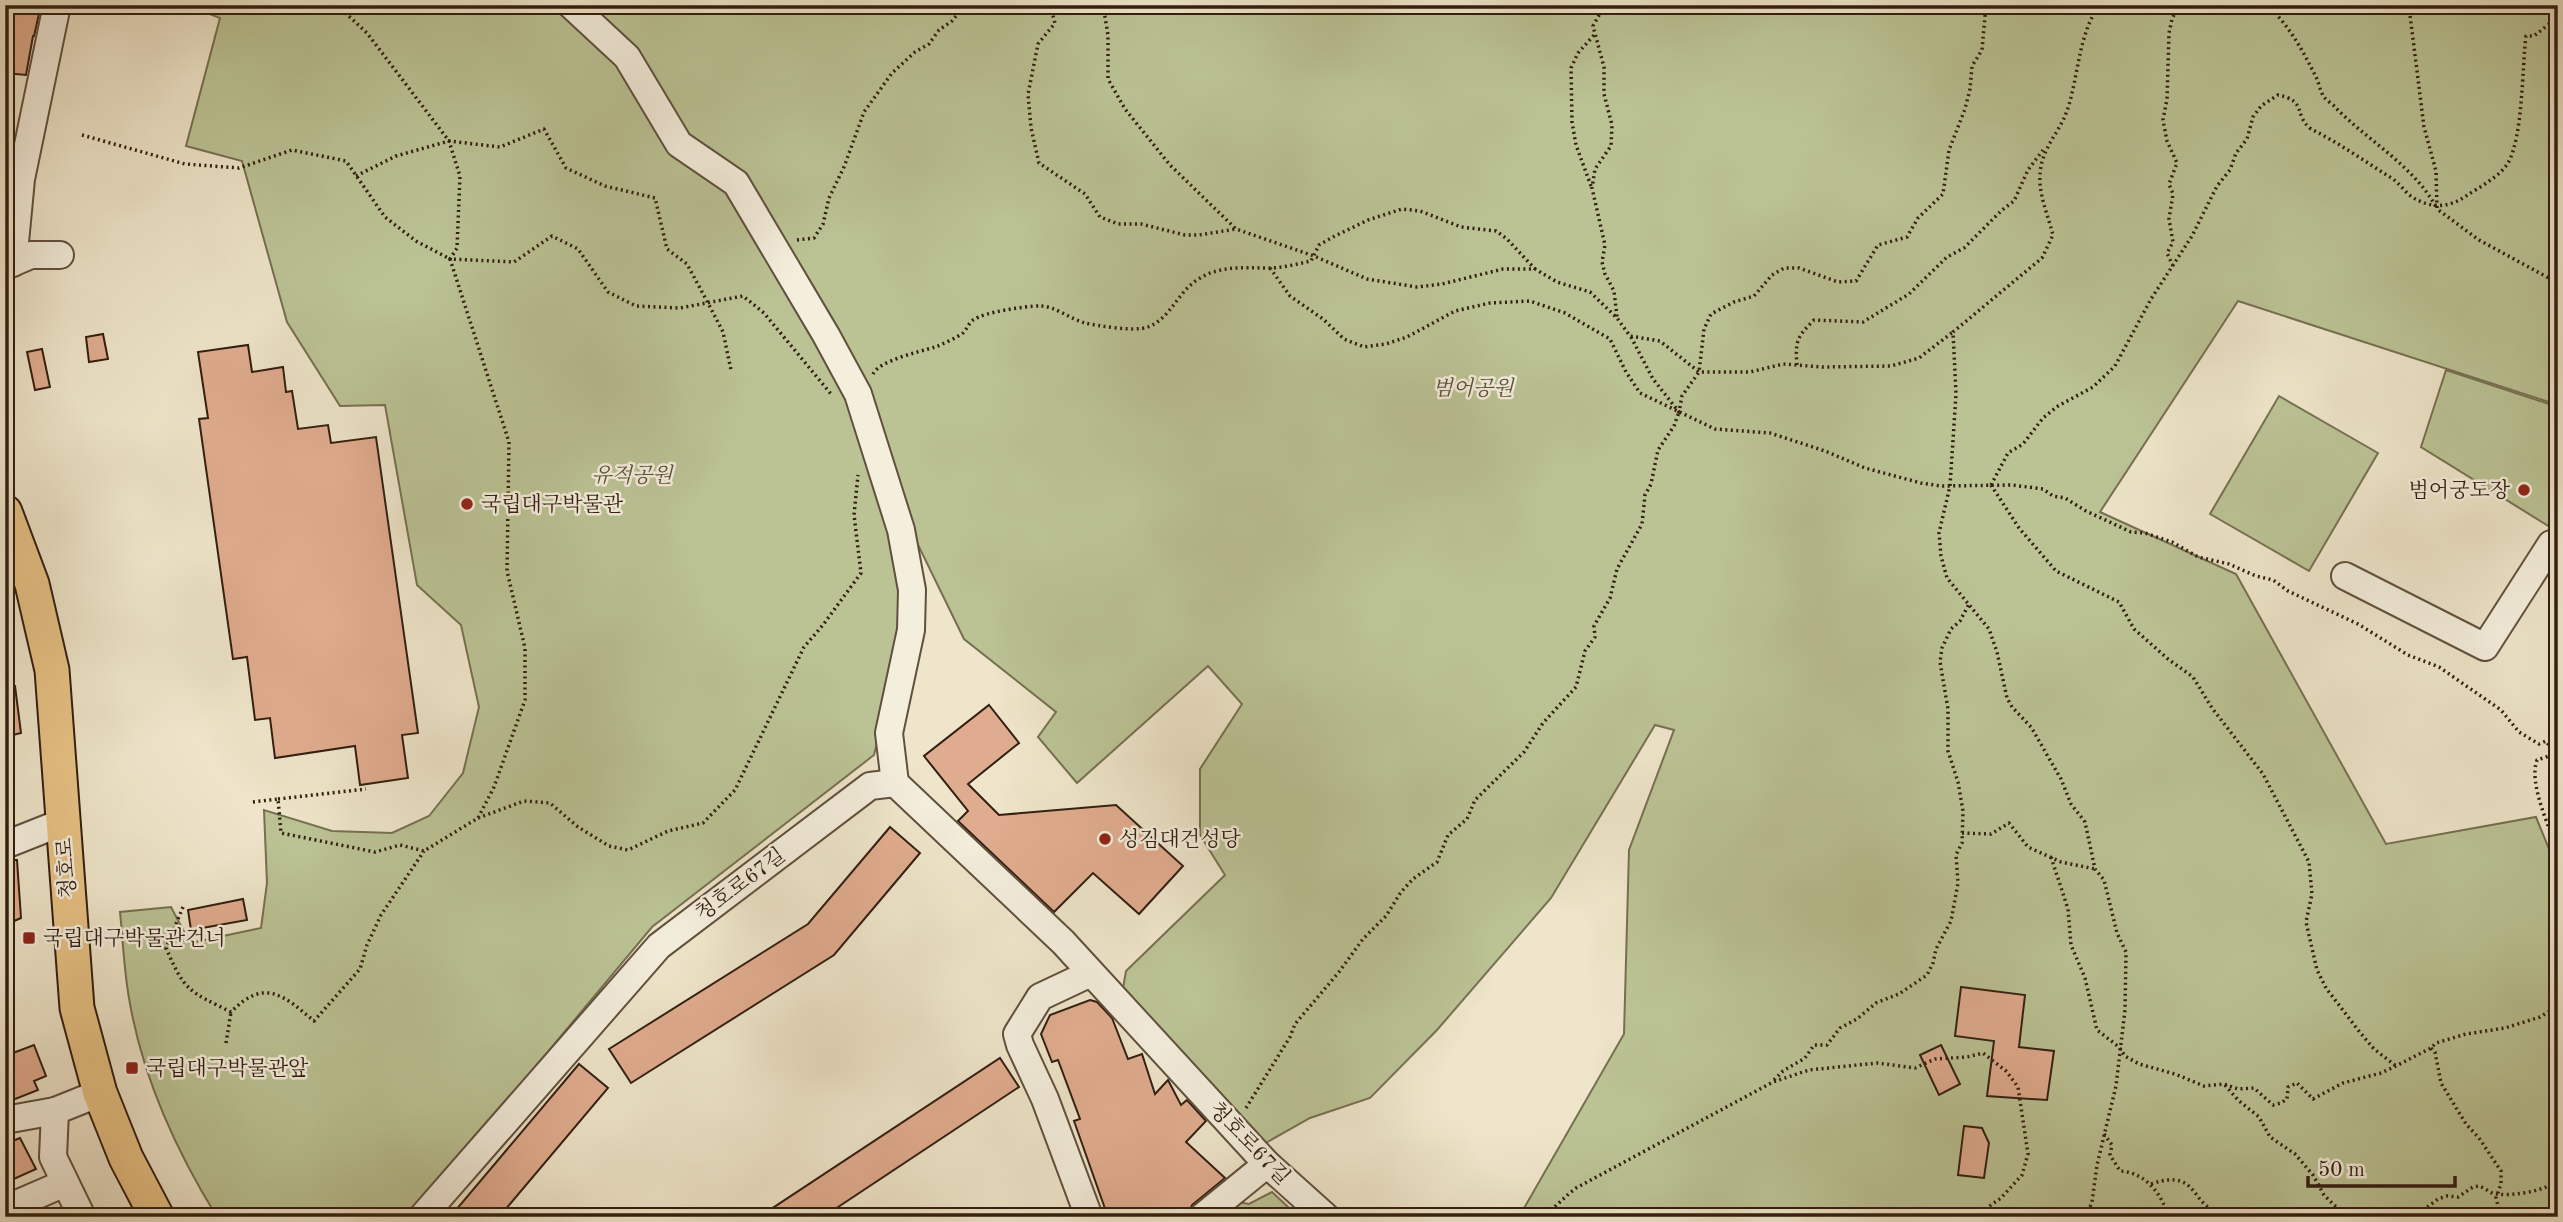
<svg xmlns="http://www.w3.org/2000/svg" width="2563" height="1222" font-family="'Old Standard TT','Noto Serif KR',serif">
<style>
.green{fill:#bbc395;stroke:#767052;stroke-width:2}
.building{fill:#e0ac8f;stroke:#321e10;stroke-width:2}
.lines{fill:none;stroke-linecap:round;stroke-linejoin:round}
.minor-casing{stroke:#61503e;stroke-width:30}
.major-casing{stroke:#321e10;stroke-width:37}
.path{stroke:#321e10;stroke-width:3.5;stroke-dasharray:2 3.5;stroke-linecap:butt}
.minor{stroke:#f4eedd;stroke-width:26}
.major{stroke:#e7c285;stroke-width:33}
.poi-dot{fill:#8f2418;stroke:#f4eedd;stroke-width:2.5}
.labels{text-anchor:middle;stroke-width:5;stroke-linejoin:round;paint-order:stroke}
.park-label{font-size:21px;font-style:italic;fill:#5b5038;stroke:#f4eedd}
.poi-label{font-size:21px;fill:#321e10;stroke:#f4eedd;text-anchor:start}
.street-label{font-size:21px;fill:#321e10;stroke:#f4eedd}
</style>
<rect width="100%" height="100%" fill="#eee5ca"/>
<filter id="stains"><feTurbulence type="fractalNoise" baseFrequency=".00286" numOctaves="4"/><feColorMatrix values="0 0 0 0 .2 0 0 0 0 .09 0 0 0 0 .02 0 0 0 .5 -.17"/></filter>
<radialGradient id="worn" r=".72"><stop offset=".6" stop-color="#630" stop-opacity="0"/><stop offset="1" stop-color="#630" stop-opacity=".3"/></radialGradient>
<g class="green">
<path d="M187,5h374l57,54 111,130 123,210 42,132 11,100 -31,124 -222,172 -242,290h-193c-42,-68 -75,-140 -88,-219 -5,-28 -6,-57 -9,-86l51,-5 19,36 71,-15 6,-45 -3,-73 68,21 60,2 37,-17 34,-43 16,-66 -18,-82 -44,-40 -32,-180 -45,1 -53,-84 -45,-161 -56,-15 34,-128z"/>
<polygon points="583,5 2558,5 2558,405 2238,301 2100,512 2236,574 2386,844 2536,817 2558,871 2558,1217 1519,1217 1624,1034 1629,850 1674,730 1655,725 1551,898 1437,1030 1370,1098 1310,1118 1262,1145 1122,994 1126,971 1225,875 1200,835 1200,769 1242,704 1208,666 1077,783 1038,737 1056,712 964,639 740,180 690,149"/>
<polygon points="2446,370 2558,407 2558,532 2421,447"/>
<polygon points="2279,396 2378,453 2309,571 2210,514"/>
<polygon points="1272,1192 1288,1207 1275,1217 1221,1217 1238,1202 1249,1204"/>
</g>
<g class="building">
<polygon points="5,5 41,5 34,36 33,36 26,75 5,73"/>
<polygon points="103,334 108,359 89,362 86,337"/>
<polygon points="248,345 252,372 283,367 286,392 292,391 298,429 328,425 331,443 376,437 418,733 402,735 408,778 360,785 355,746 275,758 270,718 255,720 247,657 233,659 199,419 208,418 198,352"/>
<polygon points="42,349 50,387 35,390 27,352"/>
<polygon points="15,686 21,733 5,737 5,687"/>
<polygon points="989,705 1019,743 968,784 999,815 1116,805 1183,866 1139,914 1093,873 1054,912 958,821 968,811 924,756"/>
<polygon points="890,827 920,853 834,955 631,1083 609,1049 808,924"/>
<polygon points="5,860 17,860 21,918 5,925"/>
<polygon points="243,899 247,920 191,930 188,910"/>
<polygon points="1961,987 2025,995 2019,1047 2054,1051 2047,1100 1987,1096 1994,1041 1955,1036"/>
<polygon points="1090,1000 1097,1002 1112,1018 1128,1059 1142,1054 1155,1094 1168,1080 1181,1105 1187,1100 1206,1121 1186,1142 1225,1178 1192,1205 1187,1217 1108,1217 1074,1121 1080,1119 1058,1060 1052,1062 1041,1034 1050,1015"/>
<polygon points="34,1045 46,1076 34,1081 38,1090 5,1103 5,1056"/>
<polygon points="1941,1045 1960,1084 1939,1095 1920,1055"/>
<polygon points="1000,1058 1019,1087 823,1217 759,1217"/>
<polygon points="579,1064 608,1088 499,1217 450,1217"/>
<polygon points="1964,1126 1982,1128 1989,1143 1984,1178 1958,1175"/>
<polygon points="20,1138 36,1169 5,1183 5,1144"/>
</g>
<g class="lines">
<defs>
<g id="minor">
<polyline points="571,5 627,57 679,144 736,183 826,335 858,394 901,530 912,590 911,630 889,733 895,783"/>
<polyline points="13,263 21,179 57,5"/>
<polyline points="5,266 31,255 60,255"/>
<polyline points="2345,576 2485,647 2551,544 2558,548"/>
<polyline points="5,845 63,822"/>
<polyline points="55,1111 53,1157 82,1217"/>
<polyline points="5,1120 55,1111 100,1093"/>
<polyline points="5,1209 65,1183"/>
<polyline points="422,1217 659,946 870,786 895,783 1063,942 1267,1164 1326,1217"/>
<polyline points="1089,1217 1045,1099 1020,1045 1017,1034 1040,997 1091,973"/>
<polyline points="1202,1217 1267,1164"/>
</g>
<polyline id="major" points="5,512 32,584 52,670 77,1008 100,1093 126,1158 157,1217"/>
</defs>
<use href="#minor" class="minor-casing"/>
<use href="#major" class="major-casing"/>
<g class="path">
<polyline points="337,5 367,33 449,141 500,147 544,129 566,168 605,186 655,198 667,249 687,264 708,303 723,332 731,370"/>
<polyline points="1050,5 1055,23 1038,44 1028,94 1031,128 1039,163 1085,194 1100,217 1118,224 1141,224 1185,235 1199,235 1236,229"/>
<polyline points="1053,5 1079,8 1086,5"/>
<polyline points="1103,5 1108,35 1108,79 1125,109 1170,165 1236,229 1314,256 1367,279 1417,287 1442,284 1503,269 1535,269 1557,282 1590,292 1617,318 1630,336 1660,341 1699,372 1750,372 1783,364 1822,367 1891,366 1919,358 1953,332"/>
<polyline points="1602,5 1603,8 1593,26 1604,67 1604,94 1612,125 1611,146 1595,169 1592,188 1605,245 1602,262 1605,274 1614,291 1617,317"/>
<path d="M2267,5c22,20 36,46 49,72 3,6 4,14 8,20 3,4 9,7 12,11 31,32 78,58 100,99"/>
<polyline points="2411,5 2410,15 2424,127 2436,171 2437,209 2479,240 2558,283"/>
<polyline points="82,135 185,164 239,168 292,150 346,161 385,217 416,241 450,259 509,442 507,571 525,648 525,700 494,787 478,818 424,851 400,845 375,852 281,833 278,799 252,802"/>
<polyline points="356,176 396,156 449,141 460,176 457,248 450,259 514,262 552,236 578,249 608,292 636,306 680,308 743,296 764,313 831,394"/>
<polyline points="1591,186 1576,145 1572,122 1571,68 1578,53 1595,34"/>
<polyline points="797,240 814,238 823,224 829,198 844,167 864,112 892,73 915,52 929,44 939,30 952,21 965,5"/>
<polyline points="2173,266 2167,253 2173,242 2169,219 2173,194 2169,184 2177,163 2167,141 2163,120 2167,99 2169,33 2172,19 2179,5"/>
<polyline points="1270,268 1290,296 1323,319 1344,339 1364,347 1386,344 1407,337 1455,311 1490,303 1530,301 1565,313 1610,339 1626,372 1640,393 1715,429 1770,433 1825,451 1865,468 1921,483 1941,486 2012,485 2043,489 2053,496 2065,498 2086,511 2131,532 2145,533 2172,542 2198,557 2229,564 2256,576 2273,580 2288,591 2358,624 2408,655 2439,667 2501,710 2519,732 2539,744 2546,741 2555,754"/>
<polyline points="1631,337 1653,379 1679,412 1682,396 1699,372 1704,329 1711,314 1734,302 1754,296 1772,275 1784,268 1799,268 1838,282 1856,281 1878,245 1907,237 1918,218 1943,194 1949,150 1965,109 1970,89 1972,66 1982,50 1986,5"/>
<path d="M1797,365c-2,-24 0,-28 17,-45l49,2 46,-28 38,-37 17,-9 38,-38 12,-9 14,-31 15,-20"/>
<path d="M873,374c7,-14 46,-22 62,-27 6,-2 23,-10 28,-14 4,-4 5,-9 10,-13 11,-8 53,-14 67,-14 15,0 30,13 45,17 13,3 51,9 63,4 23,-9 29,-34 49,-47 22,-15 47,-12 72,-12 13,0 28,-4 42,-7l8,-16 14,-8 35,-17 34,-11 18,2 41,16 35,4 11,8 28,30"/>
<path d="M1991,485l17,-32 15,-9 20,-26 15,-12 35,-19 22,-21 36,-67 41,-63 25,-50 13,-16 6,-17 11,-14 6,-22 8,-11 17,-11c30,6 15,20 33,34 28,14 55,33 82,50 7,5 12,13 19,18 20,12 36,11 54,-1 14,-9 34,-20 42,-33 15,-26 14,-95 18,-127h8l24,-19"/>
<polyline points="1991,485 2019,528 2056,571 2119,602 2134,629 2168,659 2193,677 2212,708 2263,774 2309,862 2312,894 2306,922 2317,970 2326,988 2358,1030 2374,1049 2396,1066"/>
<path d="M2558,753l-21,7c-9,25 14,69 21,94"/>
<polyline points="278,799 366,789"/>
<polyline points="478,818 524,801 550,803 578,827 609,846 628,850 668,831 703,823 735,790 804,647 823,625 861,573 854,515 858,475"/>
<polyline points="1962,833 1991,834 2009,823 2028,847 2061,862 2095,869"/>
<polyline points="2051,857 2068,909 2071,945 2085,978 2097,1030 2119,1047 2125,1056 2139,1064 2175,1074 2204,1086 2224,1084 2238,1089 2254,1088 2273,1105 2281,1103 2287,1099 2288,1087 2297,1083 2313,1099 2343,1083 2381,1073 2396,1066 2431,1048 2436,1043 2466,1034 2505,1028 2540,1017 2558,1006"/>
<path d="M183,907l-17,41c19,44 23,43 65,64 34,-35 53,-16 83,9l46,-52 7,-24 14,-30 43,-64"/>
<polyline points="226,1043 231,1012"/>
<polyline points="2431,1048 2435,1052 2441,1083 2466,1124 2479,1138 2501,1171 2501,1184 2496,1198 2501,1217"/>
<polyline points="1774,1080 1783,1071 1805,1058 1814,1045 1827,1045 1840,1028 1857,1019 1876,1003 1899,994 1927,975 1933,963 1936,949 1951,921 1958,883 1956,855 1962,843 1963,811 1958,782 1948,751 1948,709 1940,662 1942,648 1951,629 1960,621 1969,604"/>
<polyline points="2225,1085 2238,1100 2259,1117 2270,1137 2295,1154 2313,1175 2324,1195 2334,1205 2343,1212 2360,1217"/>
<polyline points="1246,1108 1290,1037 1295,1024 1339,972 1363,939 1386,916 1401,892 1413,879 1437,862 1448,835 1467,819 1475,800 1524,752 1543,723 1576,687 1585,651 1595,637 1594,626 1610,598 1617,569 1642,524 1645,495 1651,484 1658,450 1674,426 1679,412"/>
<path d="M2104,1134l8,11 -2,10 10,16c27,2 41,23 49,46"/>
<path d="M2151,1184c52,-18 37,28 76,29l3,4"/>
<path d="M1542,1217c13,-9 22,-20 34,-29l197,-106 36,-12 68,-7 38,5 20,-9 32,-2 16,-4 23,18 12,16 10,67 -6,21 -21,23 -27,19"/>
<path d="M2086,1217l6,-15 5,-37 19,-79 9,-76 1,-58 -9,-19 -13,-53 -9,-11 -10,-47 -14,-18 -10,-25 -30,-52 -19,-20 -5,-9 -10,-46 -8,-23 -42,-51 -6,-22 -2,-23 11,-47 6,-92 -3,-62 89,-74 11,-23c-4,-16 -12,-35 -13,-52 -2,-34 19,-47 28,-75 11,-35 10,-71 31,-103"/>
<path d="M2414,1217l24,-18 9,-3 11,1 15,-10 6,-1c6,2 11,7 16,8 19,2 46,-2 63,-13"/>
</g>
<use href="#minor" class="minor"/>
<use href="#major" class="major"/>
</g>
<g class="poi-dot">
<circle cx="2524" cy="490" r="7"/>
<circle cx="467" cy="504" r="7"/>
<circle cx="1105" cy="839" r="7"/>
<rect x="22" y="931" width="14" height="14" rx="3.5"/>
<rect x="125" y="1061" width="14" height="14" rx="3.5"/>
</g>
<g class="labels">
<g class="park-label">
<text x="1473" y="395">범어공원</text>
<text x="632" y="482">유적공원</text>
</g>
<g class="poi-label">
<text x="2510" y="497" text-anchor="end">범어궁도장</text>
<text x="481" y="511">국립대구박물관</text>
<text x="1119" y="846">성김대건성당</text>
<text x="43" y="945">국립대구박물관건너</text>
<text x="146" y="1075">국립대구박물관앞</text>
</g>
<g class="street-label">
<text transform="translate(66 868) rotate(-94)" y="7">청호로</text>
<text transform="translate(740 884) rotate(-37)" y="7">청호로67길</text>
<text transform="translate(1250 1143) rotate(46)" y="7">청호로67길</text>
</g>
</g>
<rect width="2563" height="1222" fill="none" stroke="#eee5ca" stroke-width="28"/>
<rect x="7" y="7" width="2549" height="1208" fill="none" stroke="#321e10" stroke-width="3.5"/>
<rect x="14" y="14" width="2535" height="1194" fill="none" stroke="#321e10" stroke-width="2"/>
<path d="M2308 1176v10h147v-10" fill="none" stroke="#321e10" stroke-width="3.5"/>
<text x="2318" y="1176" font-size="21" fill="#321e10" stroke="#f4eedd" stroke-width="5" paint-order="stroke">50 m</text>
<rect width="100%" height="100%" filter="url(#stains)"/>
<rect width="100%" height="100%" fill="url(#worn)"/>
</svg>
